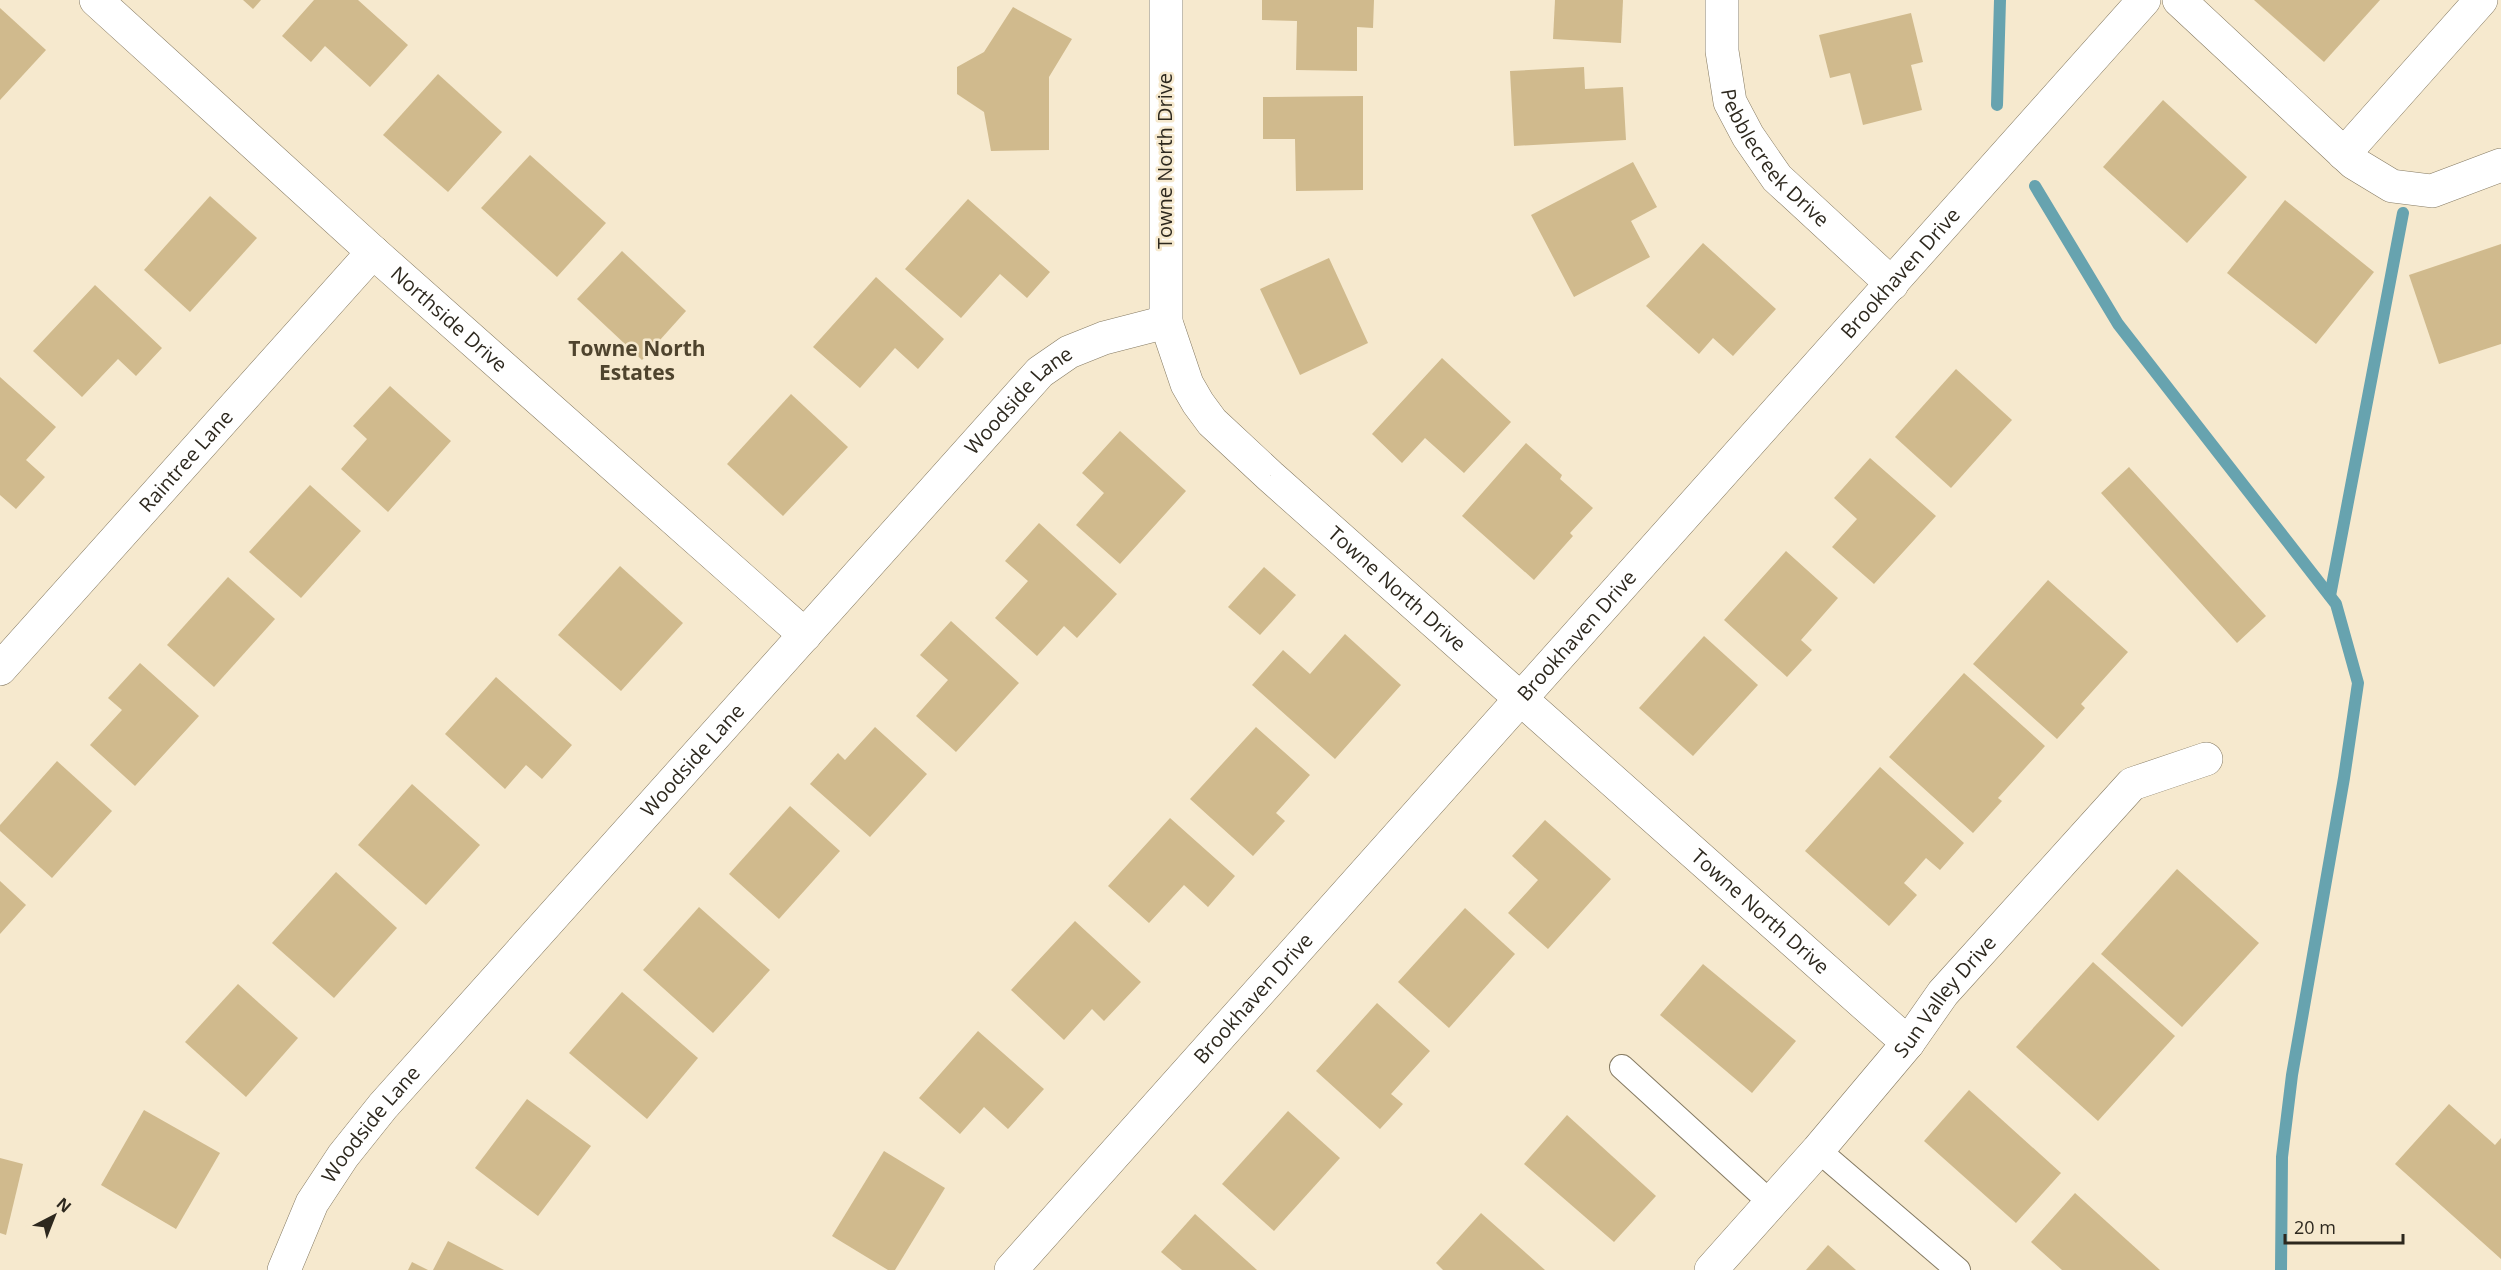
<svg xmlns="http://www.w3.org/2000/svg" width="2501" height="1270" font-family="'Open Sans',sans-serif">
<style>
.lines{fill:none;stroke-linecap:round;stroke-linejoin:round}
.stream{stroke:#67a3af;stroke-width:12}
.building{fill:#d0ba8d}
.lane-casing{stroke:#857a62;stroke-width:26}
.street-casing{stroke:#857a62;stroke-width:34}
.lane{stroke:#fff;stroke-width:24}
.street{stroke:#fff;stroke-width:33}
.labels{text-anchor:middle;stroke-width:5;stroke-linejoin:round;paint-order:stroke}
.street-label{font-size:20px;fill:#2d281e;stroke:#f6e9ce}
.neighbourhood-label{font-size:21px;font-weight:bold;fill:#4f442e;stroke:#f6e9ce}
</style>
<rect width="100%" height="100%" fill="#f6e9ce"/>
<g class="lines">
<g class="stream">
<polyline points="1997,105 2000,0"/>
<polyline points="2035,186 2118,324 2336,604 2358,683 2344,778 2292,1075 2282,1157 2281,1270"/>
<polyline points="2330,596 2403,213"/>
</g>
</g>
<g class="building">
<polygon points="243,0 261,0 253,9"/>
<polygon points="314,0 358,0 408,45 370,87 325,46 311,62 282,36"/>
<polygon points="1262,0 1374,0 1373,28 1357,27 1357,71 1296,70 1297,21 1262,20"/>
<polygon points="1555,0 1623,0 1621,43 1553,39"/>
<polygon points="2254,0 2380,0 2324,62"/>
<polygon points="1013,7 1072,39 1049,77 1049,150 991,151 984,112 957,94 957,67 984,52"/>
<polygon points="0,8 46,50 0,100"/>
<polygon points="1911,13 1923,62 1911,65 1922,110 1863,125 1850,73 1830,78 1819,35"/>
<polygon points="1584,67 1585,89 1623,87 1626,140 1514,146 1510,71"/>
<polygon points="438,74 502,132 448,192 383,135"/>
<polygon points="1363,96 1363,190 1296,191 1295,139 1263,139 1263,97"/>
<polygon points="2163,100 2247,177 2187,243 2103,167"/>
<polygon points="530,155 606,223 557,277 481,208"/>
<polygon points="1633,162 1657,207 1631,221 1650,257 1574,297 1531,215"/>
<polygon points="210,196 257,238 190,312 144,270"/>
<polygon points="968,199 1050,272 1027,298 1000,274 961,318 905,269"/>
<polygon points="2285,200 2374,272 2316,344 2227,273"/>
<polygon points="1703,243 1776,309 1733,356 1713,338 1699,354 1646,306"/>
<polygon points="2501,244 2501,344 2439,364 2409,275"/>
<polygon points="622,251 686,311 642,360 577,299"/>
<polygon points="1329,258 1368,343 1300,375 1260,289"/>
<polygon points="876,277 944,339 918,369 895,348 860,388 813,347"/>
<polygon points="95,285 162,348 136,376 118,359 82,397 33,351"/>
<polygon points="1442,358 1511,422 1464,473 1425,438 1402,463 1372,434"/>
<polygon points="1956,369 2012,420 1951,488 1895,437"/>
<polygon points="0,377 56,427 26,460 45,477 16,509 0,495"/>
<polygon points="390,386 451,441 388,512 341,469 367,439 353,426"/>
<polygon points="791,394 848,447 783,516 727,464"/>
<polygon points="1120,431 1186,491 1120,564 1076,525 1104,493 1082,473"/>
<polygon points="1526,443 1562,475 1560,479 1593,508 1570,533 1573,536 1534,580 1462,516"/>
<polygon points="1870,458 1936,516 1874,584 1832,547 1857,519 1834,498"/>
<polygon points="2129,467 2266,616 2237,643 2101,493"/>
<polygon points="310,485 361,531 301,598 249,552"/>
<polygon points="1039,523 1117,594 1077,638 1064,626 1037,656 995,618 1028,581 1005,561"/>
<polygon points="1786,551 1838,598 1801,640 1812,650 1787,677 1724,620"/>
<polygon points="620,566 683,623 621,691 558,635"/>
<polygon points="1264,567 1296,595 1260,635 1228,607"/>
<polygon points="228,577 275,619 214,687 167,645"/>
<polygon points="2048,580 2128,652 2081,704 2085,708 2057,739 1973,664"/>
<polygon points="951,621 1019,683 956,752 916,716 948,680 920,655"/>
<polygon points="1345,634 1401,685 1335,759 1252,685 1283,650 1310,674"/>
<polygon points="1704,636 1758,685 1693,756 1639,708"/>
<polygon points="140,663 199,716 135,786 90,745 122,710 108,698"/>
<polygon points="1964,673 2045,746 1998,798 2002,801 1973,833 1889,757"/>
<polygon points="496,677 572,745 542,779 526,765 505,789 445,734"/>
<polygon points="875,727 927,774 870,837 810,784 838,753 845,760"/>
<polygon points="1256,727 1310,775 1276,813 1285,821 1253,856 1190,799"/>
<polygon points="57,761 112,811 52,878 0,831 0,825"/>
<polygon points="1880,767 1964,843 1940,870 1926,858 1904,883 1917,895 1889,926 1805,851"/>
<polygon points="412,784 480,845 426,905 358,845"/>
<polygon points="790,806 840,851 779,919 729,874"/>
<polygon points="1170,818 1235,876 1208,907 1184,885 1149,923 1108,886"/>
<polygon points="1545,820 1611,879 1548,949 1508,913 1538,880 1512,856"/>
<polygon points="2177,869 2259,943 2182,1027 2101,954"/>
<polygon points="336,872 397,928 334,998 272,943"/>
<polygon points="0,881 26,905 0,934"/>
<polygon points="699,907 770,970 713,1033 643,970"/>
<polygon points="1465,908 1515,954 1449,1028 1398,982"/>
<polygon points="1075,921 1141,982 1104,1021 1092,1009 1064,1040 1011,990"/>
<polygon points="2093,962 2175,1036 2098,1121 2016,1047"/>
<polygon points="1703,964 1796,1041 1752,1093 1660,1015"/>
<polygon points="238,984 298,1038 246,1097 185,1042"/>
<polygon points="622,992 698,1058 647,1119 569,1053"/>
<polygon points="1377,1003 1430,1051 1391,1094 1403,1104 1380,1129 1316,1071"/>
<polygon points="978,1031 1044,1089 1008,1129 984,1107 960,1134 919,1098"/>
<polygon points="1969,1090 2061,1173 2016,1223 1924,1141"/>
<polygon points="527,1099 591,1146 538,1216 475,1168"/>
<polygon points="2449,1104 2495,1145 2501,1138 2501,1259 2395,1164"/>
<polygon points="144,1110 220,1153 176,1229 101,1185"/>
<polygon points="1288,1111 1340,1158 1274,1231 1222,1184"/>
<polygon points="1567,1115 1656,1196 1614,1242 1524,1164"/>
<polygon points="884,1151 945,1188 895,1270 888,1270 832,1236"/>
<polygon points="0,1158 23,1164 6,1235 0,1233"/>
<polygon points="2075,1193 2160,1270 2062,1270 2031,1242"/>
<polygon points="1481,1213 1545,1270 1443,1270 1436,1263"/>
<polygon points="1195,1214 1257,1270 1182,1270 1161,1252"/>
<polygon points="448,1241 504,1270 433,1270"/>
<polygon points="1828,1245 1856,1270 1806,1270"/>
<polygon points="412,1262 428,1270 408,1270"/>
</g>
<g class="lines">
<defs>
<g id="lane">
<polyline points="1622,1067 1771,1203"/>
<polyline points="1818,1150 1958,1270"/>
</g>
<g id="street">
<path id="s1" d="M96,0l277,252 432,383"/>
<path id="s2" d="M1166,0v322l21,62 11,19 14,19 58,54 638,567"/>
<path id="s3" d="M1722,0v51l8,51 18,34 29,42 115,106"/>
<polyline points="2179,0 2354,163 2392,186 2432,191 2501,165"/>
<polyline points="2344,154 2481,0"/>
<path id="s4" d="M0,669l373,-417"/>
<path id="s5" d="M284,1270l28,-67 31,-47 40,-50 657,-734 29,-20 35,-14 62,-16"/>
<path id="s6" d="M1011,1270l1133,-1270"/>
<path id="s7" d="M1711,1270l107,-120 90,-107 35,-50 189,-209 74,-25"/>
</g>
</defs>
<use href="#lane" class="lane-casing"/>
<use href="#street" class="street-casing"/>
<use href="#lane" class="lane"/>
<use href="#street" class="street"/>
</g>
<g class="labels">
<g class="street-label">
<text dy="7" stroke="none"><textPath href="#s3" startOffset="174">Pebblecreek Drive</textPath></text>
<text transform="translate(1165 161) rotate(-90)" y="7">Towne North Drive</text>
<text dy="7" stroke="none"><textPath href="#s6" startOffset="1336">Brookhaven Drive</textPath></text>
<text dy="7" stroke="none"><textPath href="#s1" startOffset="476">Northside Drive</textPath></text>
<text dy="7" stroke="none"><textPath href="#s5" startOffset="1143">Woodside Lane</textPath></text>
<text dy="7" stroke="none"><textPath href="#s4" startOffset="279">Raintree Lane</textPath></text>
<text dy="7" stroke="none"><textPath href="#s2" startOffset="682">Towne North Drive</textPath></text>
<text dy="7" stroke="none"><textPath href="#s6" startOffset="850">Brookhaven Drive</textPath></text>
<text dy="7" stroke="none"><textPath href="#s5" startOffset="657">Woodside Lane</textPath></text>
<text dy="7" stroke="none"><textPath href="#s2" startOffset="1168">Towne North Drive</textPath></text>
<text dy="7" stroke="none"><textPath href="#s6" startOffset="364">Brookhaven Drive</textPath></text>
<text dy="7" stroke="none"><textPath href="#s7" startOffset="360">Sun Valley Drive</textPath></text>
<text dy="7" stroke="none"><textPath href="#s5" startOffset="171">Woodside Lane</textPath></text>
</g>
<g class="neighbourhood-label">
<text x="637" y="356">Towne North<tspan x="637" dy="24">Estates</tspan></text>
</g>
</g>
<g transform="translate(54 1216) rotate(42)" stroke="#f6e9ce" stroke-width="4.5" paint-order="stroke">
<path d="M0-4.5L10 22L0 15L-10 22Z" fill="#2d281e"/>
<text y="-9" font-size="16" font-weight="bold" text-anchor="middle" fill="#2d281e">N</text>
</g>
<path d="M2285 1234v9h118v-9" fill="none" stroke="#2d281e" stroke-width="3"/>
<text x="2294" y="1234" font-size="18" fill="#2d281e" stroke="#f6e9ce" stroke-width="4.5" paint-order="stroke">20 m</text>
</svg>
